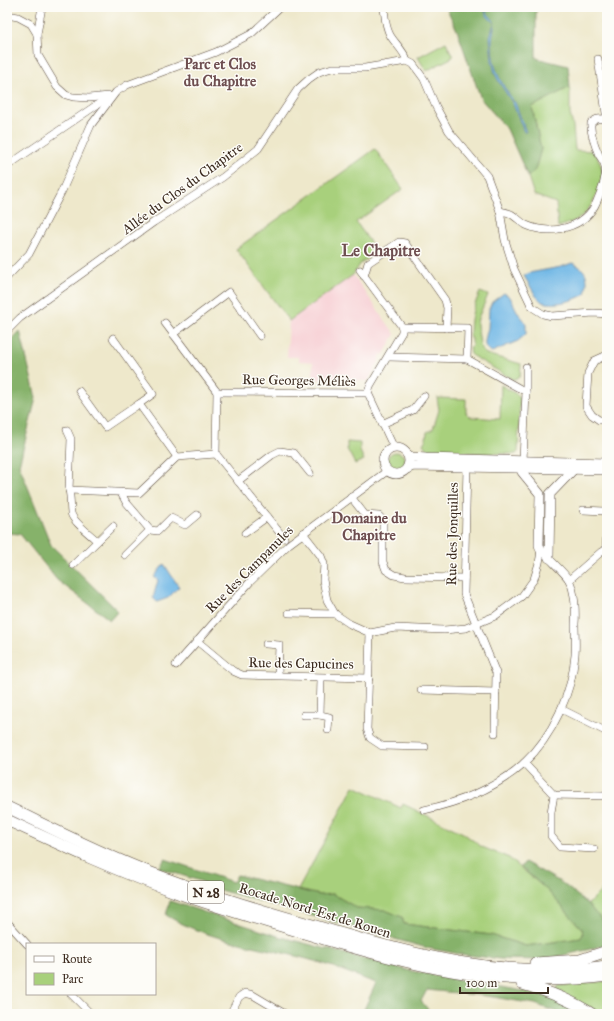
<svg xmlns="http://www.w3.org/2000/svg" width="614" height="1021" font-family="'IM FELL Great Primer',serif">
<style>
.built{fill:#f7cfd4}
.green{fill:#a8d07b;stroke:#727d4c}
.forest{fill:#86b26b;stroke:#606e44}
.water{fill:#6db6e5;stroke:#547082}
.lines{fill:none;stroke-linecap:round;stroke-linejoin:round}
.minor-casing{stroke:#564638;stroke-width:8}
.tertiary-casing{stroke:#564638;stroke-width:10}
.trunk-casing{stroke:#564638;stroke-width:12}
.minor{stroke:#fff;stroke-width:7}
.tertiary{stroke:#fff;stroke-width:9}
.trunk{stroke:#fff;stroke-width:11}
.labels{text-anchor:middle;stroke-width:3;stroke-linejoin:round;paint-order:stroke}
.shield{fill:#fdfcf7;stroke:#75695f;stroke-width:1}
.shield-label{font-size:13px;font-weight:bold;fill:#3b2a1e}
.street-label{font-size:14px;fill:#3b2a1e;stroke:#fdfcf7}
.neighbourhood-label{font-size:15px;font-weight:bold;fill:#6e4e50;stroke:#fdfcf7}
.quarter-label{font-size:16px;font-weight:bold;fill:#6e4e50;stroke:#fdfcf7}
</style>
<rect width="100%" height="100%" fill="#fdfcf7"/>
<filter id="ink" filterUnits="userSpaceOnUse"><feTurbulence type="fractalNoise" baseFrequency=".025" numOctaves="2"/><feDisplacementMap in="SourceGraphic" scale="8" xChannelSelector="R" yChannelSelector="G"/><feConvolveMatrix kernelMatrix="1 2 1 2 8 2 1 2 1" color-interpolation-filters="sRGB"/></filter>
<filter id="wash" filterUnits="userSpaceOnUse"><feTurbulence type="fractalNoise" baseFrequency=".012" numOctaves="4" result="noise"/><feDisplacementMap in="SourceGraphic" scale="16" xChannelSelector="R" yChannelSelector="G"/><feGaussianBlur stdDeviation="0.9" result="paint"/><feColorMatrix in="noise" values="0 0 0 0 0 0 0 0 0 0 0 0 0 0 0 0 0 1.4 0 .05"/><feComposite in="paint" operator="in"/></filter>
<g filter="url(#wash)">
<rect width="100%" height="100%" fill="#eee8cb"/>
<polygon class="built" points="353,275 395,334 384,354 381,355 379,358 379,361 368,381 313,379 313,362 299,361 299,357 287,357 289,321"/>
<g class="green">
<polygon points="446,42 453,57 426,71 418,57"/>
<path d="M570,87v27l3,12 2,24 19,1c3,6 8,14 8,21 1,13 -11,39 -23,46 -6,4 -14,7 -21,9l-2,-24 -22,-8 -6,-18 7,-7 6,-21 -9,-42z"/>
<polygon points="375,149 403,189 356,222 377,252 361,263 353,275 289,321 236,249"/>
<path d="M480,292l8,3 -10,23 -1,7 4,24 5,5 35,10 -1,12 -3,3h-5l-41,-24 -1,-8 2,-1v-8h-2c0,-20 2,-28 10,-46z"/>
<polygon points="501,385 518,395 520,398 518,452 516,454 429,452 423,444 426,439 427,432 433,429 439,410 437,398 466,399 466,413 471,417 500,419"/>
<polygon points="347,442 360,443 360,451 364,460 355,464 347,449"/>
<circle cx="396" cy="461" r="9"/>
<polygon points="354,786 401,808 403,804 463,833 482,847 509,858 547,890 582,929 583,934 581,938 526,946 491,935 404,924 402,917 385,910 357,908 333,894 320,895 298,890"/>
<polygon points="607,885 607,924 595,913 588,904"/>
<polygon points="607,981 607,1014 598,1014 592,1009 556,991 558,986"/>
</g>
<g class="forest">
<polygon points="446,7 538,7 536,12 536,58 568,66 570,87 532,107 541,149 535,170 528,177 507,129 481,99 457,30"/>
<polygon points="20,331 36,398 19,465 51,545 118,611 110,620 57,580 20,534 7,533 7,345"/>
<polygon points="165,859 233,882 237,875 319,895 333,894 357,908 385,910 402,917 404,924 491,935 526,946 581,938 583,934 582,929 547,890 521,867 525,862 562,883 588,904 595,913 607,924 607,944 587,950 541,960 501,959 466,955 427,948 216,889 205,885 203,882 159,868"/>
<path d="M170,901l111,36 130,34 135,24 38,19h-22l-27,-10 -48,-8 -60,-6 -6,11 11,13h-21l-3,-6 -8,3 -2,3h-36l14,-31c-23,-8 -45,-18 -69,-24 -47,-13 -99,-18 -141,-44z"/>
</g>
<g class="water">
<path d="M483,7h1c2,7 10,12 10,15 1,6 -2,13 -2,19 0,26 7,39 22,61h1l11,30h-2l-11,-28 -14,-22 -4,-8 -3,-13 -2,-24 4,-14 -7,-7z"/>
<path d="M572,263c16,6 17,16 13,31 -11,7 -31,12 -43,8l-6,-6 -12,-20 5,-3 32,-6z"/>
<polygon points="504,293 510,297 518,313 524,320 526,324 526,334 518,341 492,352 487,349 485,345 485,340 488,328 489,309 492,302"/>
<polygon points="164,564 179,587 168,598 157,602 153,598 158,580 154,577"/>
</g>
</g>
<g filter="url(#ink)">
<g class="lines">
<defs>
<g id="minor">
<path d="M384,7c1,10 1,19 6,28 5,9 14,15 17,26l6,3 11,15 12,28 13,24 38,45 13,35 5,29 9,29 18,38 11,7 9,2 42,-3 13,1"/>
<polyline points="7,15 18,17 31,24 37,34 38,55 57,87 66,95 73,97 89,98 109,96"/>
<polyline points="37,34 42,7"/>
<polyline points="605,165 607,152"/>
<polyline points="7,166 107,98"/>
<path d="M500,211c3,1 8,1 11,3 5,3 10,8 15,11 25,11 60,3 71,-24 4,-10 10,-23 8,-35 -1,-4 -4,-8 -6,-11 -4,-9 -9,-22 -8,-32 5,-5 9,-5 16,-3l-9,-61"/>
<polyline points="360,270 402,327 402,332 370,386 368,393"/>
<polyline points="364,276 368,263 399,242 405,243 445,300 447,308 446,328"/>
<polyline points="7,277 29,254 62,191 91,125 116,92 127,85 216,52 251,34 280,7"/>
<polyline points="165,323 217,392 216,454 284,538"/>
<polyline points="402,327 468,328 467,359"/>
<polyline points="7,331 20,318 154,222 223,177 258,149 298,89 309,79 319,72 332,68 365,68 407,61"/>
<polyline points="173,334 229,292 260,336"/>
<polyline points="113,338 153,394 139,404"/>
<polyline points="607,355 594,361 588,373 586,406 592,415 599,420 607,420"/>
<polyline points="388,357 467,359 526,392 523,461"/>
<polyline points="79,391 105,427 139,404 177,457"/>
<polyline points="217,392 368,393 394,448"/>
<polyline points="526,392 526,367"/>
<polyline points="382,424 413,410 424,396"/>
<path d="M67,430l4,9 -2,51c2,8 1,15 2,23 2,9 19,21 26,28"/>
<polyline points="467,467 464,594 496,673 495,733"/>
<polyline points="238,481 272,455 280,451 294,453 310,473"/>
<polyline points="69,490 139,493 177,457 216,454"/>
<polyline points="121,493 126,502 150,530"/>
<polyline points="351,497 365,515 379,516 383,520 383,562 386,570 394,575 405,577 464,578"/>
<polyline points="583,510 604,511 607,514"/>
<polyline points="245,533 267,517"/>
<polyline points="303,533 321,556 324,564 323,580 327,600 335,614 350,624 370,633 395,628 444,630 466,628 495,616 522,596 534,579 539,563 541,551"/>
<polyline points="606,550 607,529"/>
<polyline points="125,555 150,530 158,531 171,518 185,525 197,515"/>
<polyline points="73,565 113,526"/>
<polyline points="569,580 601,552 607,550"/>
<polyline points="289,613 335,614"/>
<polyline points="370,633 367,729 370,738 382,746 425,747"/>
<polyline points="197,641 233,671 242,675 369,678"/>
<polyline points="266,644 279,645 278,675"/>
<polyline points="176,665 250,582 289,544 387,471"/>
<polyline points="421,690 496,692"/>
<polyline points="561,709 607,732"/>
<polyline points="304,715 320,715 321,678"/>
<polyline points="320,715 329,717 328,730"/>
<polyline points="524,763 554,795 607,796"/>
<polyline points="554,795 551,812 551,836 560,847 594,849"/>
<path d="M424,810c37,-8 72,-21 100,-47 29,-27 48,-70 51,-108 1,-10 0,-21 0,-31 1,-13 0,-33 -6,-44 -5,-8 -17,-18 -23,-25"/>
<polyline points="7,922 27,944"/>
<polyline points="71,994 91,1014"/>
<polyline points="230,1014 239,997 245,993 253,995 285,1014"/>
</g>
<g id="tertiary">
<circle cx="396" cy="461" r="13"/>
<polyline points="408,455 412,457 426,458 607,463"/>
<polyline points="522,465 522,472 540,494 539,545 541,551"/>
<polyline points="407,469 413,466 607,470"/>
<polyline points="549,558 550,494 574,469 574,467"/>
</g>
<g id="trunk">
<path d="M7,807c44,21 87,43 132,61 57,23 117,41 177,58 96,29 189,54 291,40"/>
<path d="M7,820c56,26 112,52 171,73 41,15 84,27 126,40 101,31 196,57 303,43"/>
<polyline points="535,963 580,960 607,951"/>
<path d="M522,984c25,7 48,15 70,30"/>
</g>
</defs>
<use href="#minor" class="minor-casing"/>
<use href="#tertiary" class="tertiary-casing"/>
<use href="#trunk" class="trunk-casing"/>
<use href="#minor" class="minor"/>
<use href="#tertiary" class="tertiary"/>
<use href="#trunk" class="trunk"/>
</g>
</g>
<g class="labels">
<rect class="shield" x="188" y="881" width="36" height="22" rx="3"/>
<g class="shield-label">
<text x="206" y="897">N 28</text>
</g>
<g class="street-label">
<text transform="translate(182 188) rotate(-36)" y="5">Allée du Clos du Chapitre</text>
<text transform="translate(299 380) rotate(1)" y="5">Rue Georges Méliès</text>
<text transform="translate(452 534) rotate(-89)" y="5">Rue des Jonquilles</text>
<text transform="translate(249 569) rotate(-45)" y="5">Rue des Campanules</text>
<text transform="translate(301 663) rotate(1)" y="5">Rue des Capucines</text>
<text transform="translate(315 910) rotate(17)" y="5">Rocade Nord-Est de Rouen</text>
</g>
<g class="neighbourhood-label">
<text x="220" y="69">Parc et Clos<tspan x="220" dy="17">du Chapitre</tspan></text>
<text x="369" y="523">Domaine du<tspan x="369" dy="17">Chapitre</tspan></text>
</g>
<g class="quarter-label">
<text x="381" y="256">Le Chapitre</text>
</g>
</g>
<rect width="614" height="1021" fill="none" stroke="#fdfcf7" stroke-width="24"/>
<rect x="26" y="943" width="130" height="52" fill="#fdfcf7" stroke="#afa8a0"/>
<rect x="34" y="956" width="20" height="6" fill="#ffffff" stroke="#afa8a0"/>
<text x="62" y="963" font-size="12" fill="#3b2a1e">Route</text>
<rect x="34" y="973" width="20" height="12" fill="#a8d07b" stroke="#afa8a0"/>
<text x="62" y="983" font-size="12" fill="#3b2a1e">Parc</text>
<path d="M460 987v6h88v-6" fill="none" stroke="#3b2a1e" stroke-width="2"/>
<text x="466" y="987" font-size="12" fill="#3b2a1e" stroke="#fdfcf7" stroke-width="3" paint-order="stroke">100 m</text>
</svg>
